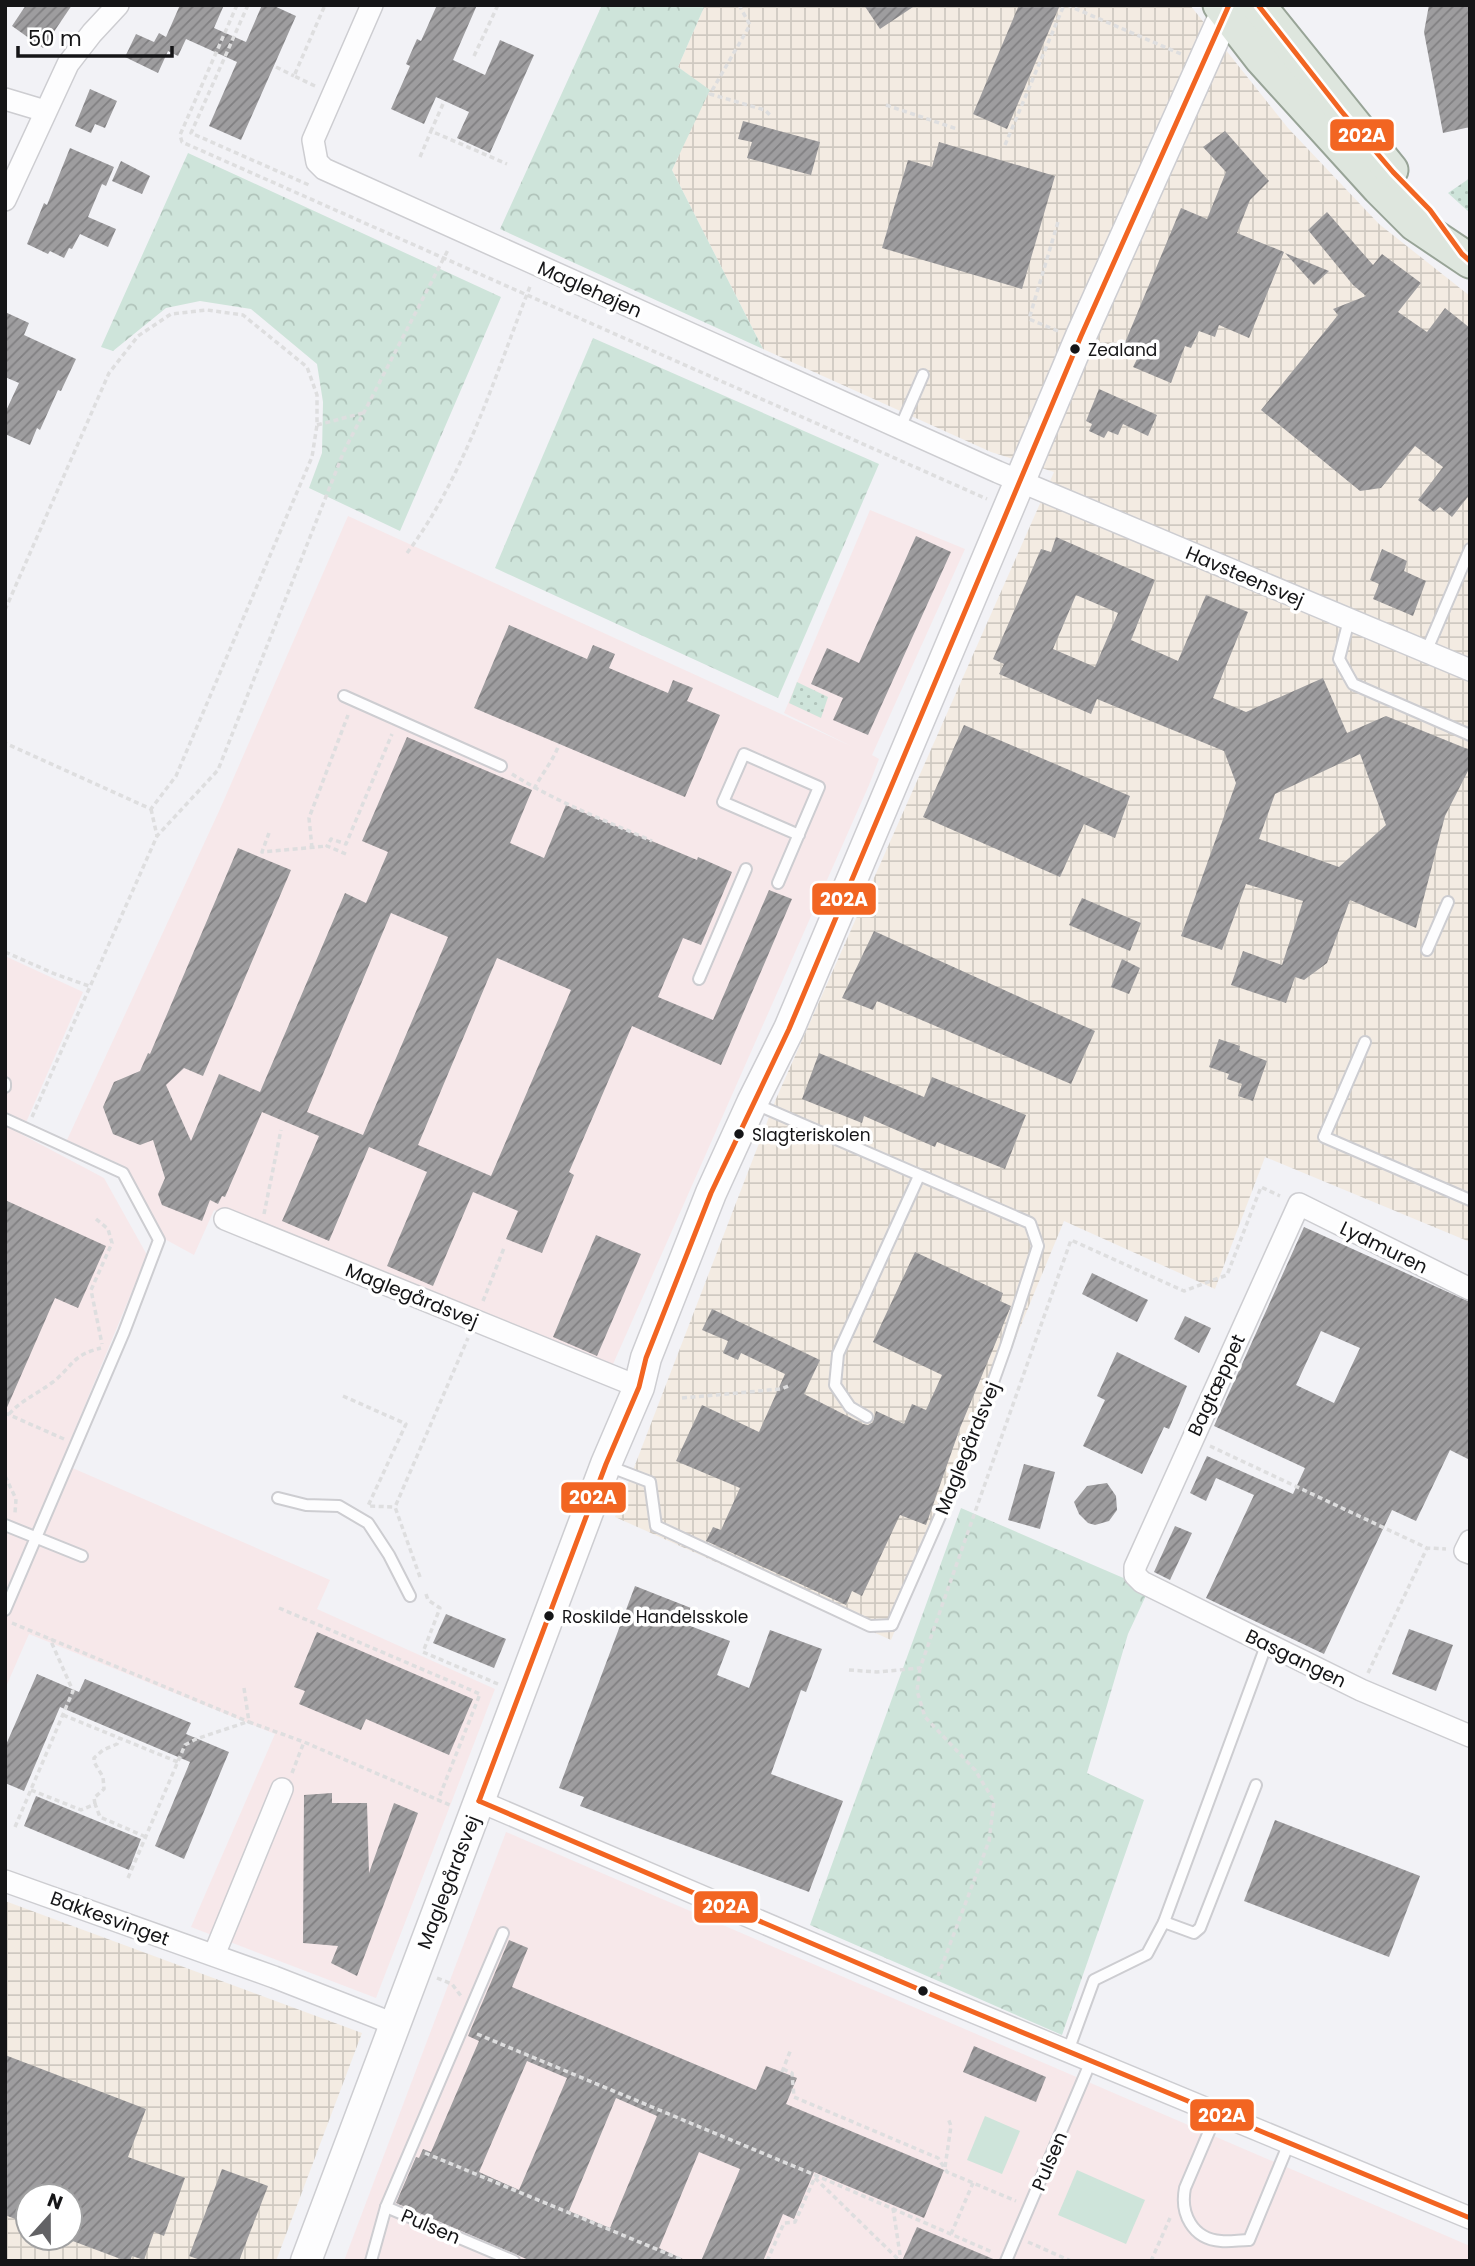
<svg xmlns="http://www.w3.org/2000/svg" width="1475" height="2266" font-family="Poppins,sans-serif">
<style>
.industrial{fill:url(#industrial-grid);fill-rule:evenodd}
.education{fill:#f7e8ea}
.grass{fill:#cee4da}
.forest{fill:url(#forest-crowns)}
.park{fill:url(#park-dots)}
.building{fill:url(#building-hatch);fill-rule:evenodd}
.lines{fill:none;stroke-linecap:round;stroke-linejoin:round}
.lane-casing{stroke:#cdcdd1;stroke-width:14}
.street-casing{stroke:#cdcdd1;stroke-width:24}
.secondary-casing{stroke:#cdcdd1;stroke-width:33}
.primary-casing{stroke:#98a497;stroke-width:37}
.path{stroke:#dededf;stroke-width:3.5;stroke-dasharray:5 3.5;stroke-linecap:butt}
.lane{stroke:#fdfdfe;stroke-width:10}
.street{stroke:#fdfdfe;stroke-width:21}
.secondary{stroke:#fdfdfe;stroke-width:30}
.primary{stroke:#dee6de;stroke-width:33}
.bus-1-casing{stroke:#fff;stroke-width:10}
.bus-1{stroke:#f26522;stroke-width:5}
.bus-dot{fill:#151517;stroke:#fff;stroke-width:2.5}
.labels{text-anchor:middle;stroke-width:7;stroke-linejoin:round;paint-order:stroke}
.bus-label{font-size:17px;fill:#151517;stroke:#fff;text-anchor:start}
.street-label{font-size:19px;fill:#151517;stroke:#fff}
.line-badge{stroke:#fff;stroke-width:2.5}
.badge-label{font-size:19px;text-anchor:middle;font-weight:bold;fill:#fff}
</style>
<defs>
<pattern id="industrial-grid" width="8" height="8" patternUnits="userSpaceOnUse" patternTransform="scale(1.75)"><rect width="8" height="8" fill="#f3ebe2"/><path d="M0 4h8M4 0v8" fill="none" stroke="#cfc9c1"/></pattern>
<pattern id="forest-crowns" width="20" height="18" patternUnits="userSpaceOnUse" patternTransform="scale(1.75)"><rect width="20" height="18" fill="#cee4da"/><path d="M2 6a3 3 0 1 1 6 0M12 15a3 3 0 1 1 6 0" fill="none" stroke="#b0c3ba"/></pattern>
<pattern id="park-dots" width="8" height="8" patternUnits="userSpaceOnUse" patternTransform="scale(1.75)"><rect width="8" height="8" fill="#cee4da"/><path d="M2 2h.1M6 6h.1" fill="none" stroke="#b0c3ba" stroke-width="1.8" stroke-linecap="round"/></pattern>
<pattern id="building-hatch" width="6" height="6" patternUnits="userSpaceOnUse" patternTransform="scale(1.75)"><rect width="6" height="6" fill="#9e9d9f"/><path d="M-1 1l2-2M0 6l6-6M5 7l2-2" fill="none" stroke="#807f81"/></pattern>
</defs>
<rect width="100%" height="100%" fill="#f2f2f6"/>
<g class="industrial">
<polygon points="705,5 1190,5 1288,128 1379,224 1470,296 1470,1242 1265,1157 1215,1289 1064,1221 891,1640 615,1517 776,1099 1054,472 991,452 763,349 672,170 709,90 678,67"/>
<path d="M5,1901l357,132 -86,228h-271zM28,2196h42v42h-42z"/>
</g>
<g class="education">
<polygon points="870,510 965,549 872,755 879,759 869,785 610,1371 214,1210 194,1255 161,1237 126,1167 67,1140 220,809 348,516 851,746 784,713"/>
<polygon points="5,956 83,992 21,1134 104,1178 147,1255 61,1463 330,1580 317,1609 495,1689 376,1998 191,1927 275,1734 29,1634 5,1689"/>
<polygon points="506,1832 1470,2246 1470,2261 344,2261"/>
</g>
<g class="grass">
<polygon points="985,2116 1020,2131 1002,2174 967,2160"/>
<polygon points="1077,2170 1145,2200 1126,2244 1058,2215"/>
</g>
<g class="forest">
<polygon points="602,5 705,5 678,67 710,90 672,170 763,349 500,229"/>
<polygon points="188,153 501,297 400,531 309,488 322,453 323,402 317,364 251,309 200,301 166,308 113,351 101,347"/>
<polygon points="593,338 879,464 778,698 495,568"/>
<polygon points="961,1508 1149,1589 1128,1634 1087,1773 1144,1800 1062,2035 810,1925"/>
</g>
<g class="park">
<polygon points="1470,178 1470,213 1448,193"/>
<polygon points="797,682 828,697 821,718 789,703"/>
</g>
<g class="building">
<polygon points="26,5 72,5 43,48 12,26"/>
<polygon points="180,5 224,5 214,28 246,42 262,5 272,5 296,16 241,140 209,126 237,62 186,39 178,56 168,51 158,73 125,57 136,34 154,42 159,33 166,37"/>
<polygon points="437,5 477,5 453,60 485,75 500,40 534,55 490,153 457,138 469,112 436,97 424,124 391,109 410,66 406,64 417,39 421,41"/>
<polygon points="864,5 916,5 880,29"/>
<polygon points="1019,5 1060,5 1007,129 973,114"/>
<polygon points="1429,5 1470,5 1470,127 1443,133 1424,32"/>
<polygon points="90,89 117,101 105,128 95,124 91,133 75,126"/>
<polygon points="743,121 820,142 811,175 747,158 752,142 738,139"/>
<polygon points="1225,131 1269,181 1250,200 1237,233 1284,252 1249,338 1219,325 1215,337 1199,331 1191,348 1185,346 1171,383 1133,367 1140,353 1124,345 1181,208 1207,219 1226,172 1203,147"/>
<polygon points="939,142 1055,176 1022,289 882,248 908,160 932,167"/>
<polygon points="70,148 114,167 106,186 102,184 88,217 116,229 108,247 80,234 72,249 69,248 64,258 50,251 48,254 27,244 44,203 47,205"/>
<polygon points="121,161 150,176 142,194 112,181"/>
<polygon points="1327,212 1373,265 1382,254 1421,283 1398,312 1427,332 1445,308 1470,328 1470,494 1452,517 1440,507 1434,512 1418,500 1443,467 1415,446 1381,488 1360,491 1261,410 1338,315 1333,309 1366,296 1353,285 1308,230"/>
<polygon points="1285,253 1329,271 1314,285"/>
<polygon points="5,312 29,323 24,335 76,359 61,391 58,390 40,430 37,428 30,445 5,434 5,413 19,383 5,377"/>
<polygon points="1099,389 1157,415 1148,436 1123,424 1118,435 1108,431 1104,438 1089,431 1092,424 1086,421"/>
<polygon points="916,536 951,552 868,735 833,720 843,698 811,684 827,648 859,663"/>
<path d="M1056,537l99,43 -24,60 47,21 28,-66 42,17 -35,86 33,14 77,-34 24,55 39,-17 84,34v17l-25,49 -29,112 -66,-28 -23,63 -23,17 -9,-3 -9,26 -55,-18 12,-34 39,14 21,-64 -57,-17 -24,66 -41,-14 55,-153 -12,-32 -127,-52 -6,15 -92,-40 5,-10 -11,-5 48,-110 10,3zM1076,595l42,18 -23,54 -42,-18zM1360,754l26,71 -47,42 -80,-28 16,-45z"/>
<polygon points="1382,549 1407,561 1404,571 1426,581 1413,616 1373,599 1379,584 1370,580"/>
<polygon points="509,625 587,659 593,645 615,654 609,668 668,693 673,680 693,688 687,701 720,715 685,797 474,708"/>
<polygon points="964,725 1130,796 1115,838 1084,824 1060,877 923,817"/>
<path d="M407,737l125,53 -22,53 34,15 22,-53 131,55 1,-3 34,15 -31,73 -18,-7 -25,59 55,23 56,-130 23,9 -71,166 -89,-39 -63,146 5,3 -32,78 -36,-14 12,-28 -45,-19 -40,94 -46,-20 40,-94 -58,-25 -40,94 -47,-20 37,-85 -57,-24 -37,85 -3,-1 -4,8 -8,-4 -8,21 -40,-16 -4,-11 7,-16 -12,-38 -13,5 -27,-11 -10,-27 11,-25 26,-11 8,-18 2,1 88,-206 53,22 -88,206 -19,-8 -18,17 25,56 28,-67 41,18 85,-199 21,10 22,-51 -26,-11zM391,913l57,24 -85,198 -56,-23zM497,958l74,32 -80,186 -73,-31z"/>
<polygon points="1082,898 1141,923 1130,951 1069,925"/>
<polygon points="874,931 1095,1031 1071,1084 877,1001 873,1010 842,998"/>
<polygon points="1122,959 1140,968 1129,994 1111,987"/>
<polygon points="1219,1039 1240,1046 1239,1050 1267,1061 1253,1101 1238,1096 1242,1084 1227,1079 1229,1074 1209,1067"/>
<polygon points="819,1053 924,1097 932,1077 1026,1115 1005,1169 937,1142 935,1147 864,1116 862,1123 802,1099"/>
<polygon points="5,1200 106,1246 78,1308 55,1298 5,1412"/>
<path d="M1304,1227l166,75v158l-20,-10 -34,71 -24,-11 -68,144 -118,-56 48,-103 -38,-17 -10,23 -16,-8 17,-37 86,38 12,-26 -91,-42zM1321,1331l39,17 -26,55 -38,-18z"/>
<polygon points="596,1235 641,1254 597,1356 553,1337"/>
<polygon points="915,1252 1003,1293 1000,1301 1011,1306 960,1428 926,1525 900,1515 862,1596 852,1591 846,1605 706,1541 713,1527 721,1530 740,1488 676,1461 702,1405 759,1432 785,1374 741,1353 738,1360 723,1353 728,1341 702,1330 712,1309 820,1360 804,1394 863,1424 868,1425 873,1422 876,1411 904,1424 912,1404 926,1410 942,1375 873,1342"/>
<polygon points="1092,1273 1148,1300 1137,1322 1082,1294"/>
<polygon points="1185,1316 1211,1328 1199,1353 1174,1339"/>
<polygon points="1117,1352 1187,1386 1169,1429 1164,1427 1142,1474 1083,1446 1105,1400 1097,1396"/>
<polygon points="1024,1464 1055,1472 1040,1529 1008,1520"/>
<polygon points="1107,1483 1116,1496 1117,1510 1109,1521 1095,1525 1088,1523 1079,1514 1074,1502 1087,1486"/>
<polygon points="1175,1526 1192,1533 1170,1580 1154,1572"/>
<polygon points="635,1586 691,1608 685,1624 730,1641 717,1675 749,1688 770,1630 822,1649 806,1692 801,1690 771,1774 843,1801 809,1892 580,1806 584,1797 559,1788"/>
<polygon points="446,1614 506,1639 494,1668 433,1643"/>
<polygon points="1409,1629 1453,1645 1436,1691 1392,1674"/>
<polygon points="317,1632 473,1699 449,1755 366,1719 361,1730 299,1704 305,1691 294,1687"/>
<polygon points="37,1674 79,1692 85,1679 191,1723 186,1734 229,1752 184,1859 155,1846 190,1762 60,1707 24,1791 5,1783 5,1747"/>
<polygon points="332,1793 332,1803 367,1803 369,1873 394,1803 418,1813 357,1976 331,1963 338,1946 303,1943 304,1795"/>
<polygon points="36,1796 141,1839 129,1870 24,1826"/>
<polygon points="1275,1820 1420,1876 1389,1957 1244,1901"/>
<path d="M509,1940l19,8 -16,39 244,103 10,-24 16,6 15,6 -11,26 158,66 -20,48 -110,-46 -20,47 -11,-5 -20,47h-62l39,-92 -41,-17 -40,96 28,13h-156l-135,-58 20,-46 3,1 4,-9 8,3 48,-111 -11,-5zM527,2061l40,17 -48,112 -40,-18zM616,2098l41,18 -47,112 -41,-17z"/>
<polygon points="974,2046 1046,2077 1036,2102 963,2072"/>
<polygon points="5,2055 146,2109 128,2157 185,2178 164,2236 154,2232 144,2260 132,2256 130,2261 126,2261 70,2240 70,2196 28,2196 28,2224 5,2215"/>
<polygon points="222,2169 268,2186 239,2261 203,2261 189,2256"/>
<polygon points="917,2227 998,2261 902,2261"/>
</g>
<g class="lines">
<defs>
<g id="lane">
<polyline points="900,428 923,375"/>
<polyline points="1349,620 1339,659 1353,684 1470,735"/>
<polyline points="1426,652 1470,549"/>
<polyline points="344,696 501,766"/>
<polyline points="778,883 819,787 744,754 723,802 799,835"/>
<polyline points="1427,950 1448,902"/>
<polyline points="699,979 746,869"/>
<polyline points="1365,1042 1324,1137 1470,1200"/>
<polyline points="5,1083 5,1087"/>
<polyline points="5,1119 123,1173 159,1240 124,1332 5,1610"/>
<polyline points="867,1417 850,1407 835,1385 838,1354 919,1176"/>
<polyline points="608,1466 650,1482 656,1526 870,1626 892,1625 967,1455 1006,1346 1038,1246 1030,1223 753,1103"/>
<polyline points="278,1498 306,1505 339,1506 368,1523 389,1555 410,1596"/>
<polyline points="5,1525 82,1556"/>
<polyline points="1164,1922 1194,1933 1200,1928 1256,1785"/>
<polyline points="1068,2051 1094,1980 1147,1954 1164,1922 1267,1643"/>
<path d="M1217,2113l-32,75c-5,25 7,51 36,53 9,1 19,-1 28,-1l40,-97"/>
<polyline points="386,2207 514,2261"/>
<polyline points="371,2261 386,2207 503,1933"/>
<polyline points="1006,2261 1091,2061"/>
</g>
<g id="street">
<polyline points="372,5 313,140 317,162 324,169 998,472 1470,670"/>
<polyline points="5,99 45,111"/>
<polyline points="5,200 68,64 92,33 118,5"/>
<polyline points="225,1219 639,1387"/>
<polyline points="1470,1289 1299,1204 1135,1567 1135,1575 1142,1582 1361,1690 1470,1736"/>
<polyline points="1470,1541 1465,1551 1470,1553"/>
<polyline points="479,1801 930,1994 1470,2218"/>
<polyline points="5,1881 274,1977 394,2024"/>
<polyline points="214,1955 282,1789"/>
</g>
<polyline id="secondary" points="306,2261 606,1464 639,1387 646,1358 711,1193 752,1103 789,1029 1081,336 1229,5"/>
<g id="primary">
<polyline points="1220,5 1261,58 1379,188 1415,224 1470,261"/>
<polyline points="1258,5 1391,170"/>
</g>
</defs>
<use href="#lane" class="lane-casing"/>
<use href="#street" class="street-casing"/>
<use href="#secondary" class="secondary-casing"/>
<use href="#primary" class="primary-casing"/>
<g class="path">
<polyline points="237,5 180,135 182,142 987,499"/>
<polyline points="248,5 191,133 309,185"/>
<polyline points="739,5 750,25 710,94 765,110 772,117"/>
<polyline points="1067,5 1181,54"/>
<polyline points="474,56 498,5"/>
<polyline points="276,67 294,76"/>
<polyline points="315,86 294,76 325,5"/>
<polyline points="443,104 431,131 507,164"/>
<polyline points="886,105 957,129"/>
<polyline points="1005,145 1064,5"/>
<polyline points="420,157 431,131"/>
<polyline points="1058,331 1029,319 1058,222"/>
<polyline points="317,425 363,413"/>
<path d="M407,553c58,-77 89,-180 124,-269"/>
<polyline points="5,610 109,373 138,336 171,314 207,310 243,315 307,367 317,395 317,425 312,457 176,776 151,809 5,743"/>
<path d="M512,774c44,28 92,46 140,67"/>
<path d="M534,789c8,-16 20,-29 25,-45"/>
<polyline points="151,809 157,836"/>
<polyline points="269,833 262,852 327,846"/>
<polyline points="312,848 309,818 348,715"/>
<polyline points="346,854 327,846 331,839 346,844 392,734"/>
<polyline points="5,952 55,974 89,986"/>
<polyline points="32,1117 157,836 218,770 344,451 449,248"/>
<polyline points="264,1214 281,1130"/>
<polyline points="96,1219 108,1229 112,1243 91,1290 102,1344"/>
<polyline points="483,1301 504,1248"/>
<polyline points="343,1396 406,1424 368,1506 395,1507"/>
<polyline points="682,1398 781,1389 791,1385"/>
<polyline points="5,1413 64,1439"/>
<path d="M9,1414c14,-15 28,-20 44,-32 20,-16 19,-27 48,-34"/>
<polyline points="1210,1446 1427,1548 1446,1549"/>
<polyline points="5,1476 16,1499 15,1513"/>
<polyline points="420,1577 395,1507 468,1338"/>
<polyline points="426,1594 428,1600 440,1608 423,1652 498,1684"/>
<polyline points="279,1608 480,1694 438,1800"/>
<polyline points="12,1623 249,1722"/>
<polyline points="920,1668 917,1691 925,1717 975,1770 994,1801 989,1841 938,1976"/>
<polyline points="849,1670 877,1672 920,1668 1071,1240 1184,1291 1227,1275 1261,1187 1280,1196"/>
<polyline points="1368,1673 1427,1548"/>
<polyline points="244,1688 249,1722 304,1742 452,1806"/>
<polyline points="63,1715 178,1762"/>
<polyline points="292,1773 304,1742"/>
<polyline points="31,1790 81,1810 95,1804 100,1817 146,1837"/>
<polyline points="95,1804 94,1798 104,1789 103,1777 94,1762 94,1758 103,1750 117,1744 119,1739"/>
<polyline points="15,1827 73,1691 50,1639"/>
<polyline points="128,1878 185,1745 196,1739 247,1722"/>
<polyline points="437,1978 452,1984 461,1996"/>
<polyline points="477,2034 815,2175 992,2252"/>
<polyline points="783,2069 792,2073 794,2097 938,2158 947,2172 1016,2201"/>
<polyline points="782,2072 791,2049"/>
<polyline points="425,2153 685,2261"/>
<polyline points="945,2167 951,2126 948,2118"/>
<polyline points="815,2178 900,2261"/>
<polyline points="893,2208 901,2261"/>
<polyline points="951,2234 973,2183"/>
<polyline points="1028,2242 1071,2261"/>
<polyline points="767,2261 784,2223 795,2222 815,2177"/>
<polyline points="1151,2261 1170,2218"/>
</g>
<use href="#lane" class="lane"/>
<use href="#street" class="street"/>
<use href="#secondary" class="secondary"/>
<use href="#primary" class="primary"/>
<defs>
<g id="bus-1">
<polyline points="1258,5 1342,112 1393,172 1430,210 1462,254 1470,261"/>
<polyline points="479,1801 606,1464 639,1387 646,1358 711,1193 789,1029 1081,336 1229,5"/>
<polyline points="479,1801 930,1994 1470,2218"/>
</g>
</defs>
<use href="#bus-1" class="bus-1-casing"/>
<use href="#bus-1" class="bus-1"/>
</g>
<g class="bus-dot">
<circle cx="1075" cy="349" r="6"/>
<circle cx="739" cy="1134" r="6"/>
<circle cx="549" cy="1616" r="6"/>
<circle cx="923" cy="1991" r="6"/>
</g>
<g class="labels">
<g class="bus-label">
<text x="1088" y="356">Zealand</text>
<text x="752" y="1141">Slagteriskolen</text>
<text x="562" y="1623">Roskilde Handelsskole</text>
</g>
<g class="street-label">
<text transform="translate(590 289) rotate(24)" y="7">Maglehøjen</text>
<text transform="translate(1245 576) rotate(23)" y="7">Havsteensvej</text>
<text transform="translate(1384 1247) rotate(26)" y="7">Lydmuren</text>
<text transform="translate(412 1295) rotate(22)" y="7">Maglegårdsvej</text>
<text transform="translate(1216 1385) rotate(-65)" y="7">Bagtæppet</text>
<text transform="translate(967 1448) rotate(-68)" y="7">Maglegårdsvej</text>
<text transform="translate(1296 1658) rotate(26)" y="7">Basgangen</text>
<text transform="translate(448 1882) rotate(-69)" y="7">Maglegårdsvej</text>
<text transform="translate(110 1918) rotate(20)" y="7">Bakkesvinget</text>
<text transform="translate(1049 2161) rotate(-67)" y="7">Pulsen</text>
<text transform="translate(431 2226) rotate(23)" y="7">Pulsen</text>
</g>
</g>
<g class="line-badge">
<rect x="1329" y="118" width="66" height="34" rx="7" fill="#f26522"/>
<rect x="811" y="882" width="66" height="34" rx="7" fill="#f26522"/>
<rect x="560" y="1481" width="67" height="33" rx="7" fill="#f26522"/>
<rect x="693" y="1890" width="66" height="34" rx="7" fill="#f26522"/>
<rect x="1189" y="2098" width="66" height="34" rx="7" fill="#f26522"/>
</g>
<g class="badge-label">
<text x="1362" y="142">202A</text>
<text x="844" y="906">202A</text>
<text x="593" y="1504">202A</text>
<text x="726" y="1913">202A</text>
<text x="1222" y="2122">202A</text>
</g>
<rect width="1475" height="2266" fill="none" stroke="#151517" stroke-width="14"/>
<g transform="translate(49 2217) rotate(21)"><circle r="33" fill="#ffffff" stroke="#a1a1a2" stroke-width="2"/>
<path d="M0-5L12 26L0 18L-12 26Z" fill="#626265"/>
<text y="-10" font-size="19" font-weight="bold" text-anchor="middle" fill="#151517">N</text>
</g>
<path d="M18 46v10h154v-10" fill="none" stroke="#151517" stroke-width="3.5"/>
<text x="28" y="46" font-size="21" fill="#151517" stroke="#ffffff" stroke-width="5" paint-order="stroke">50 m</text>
</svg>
